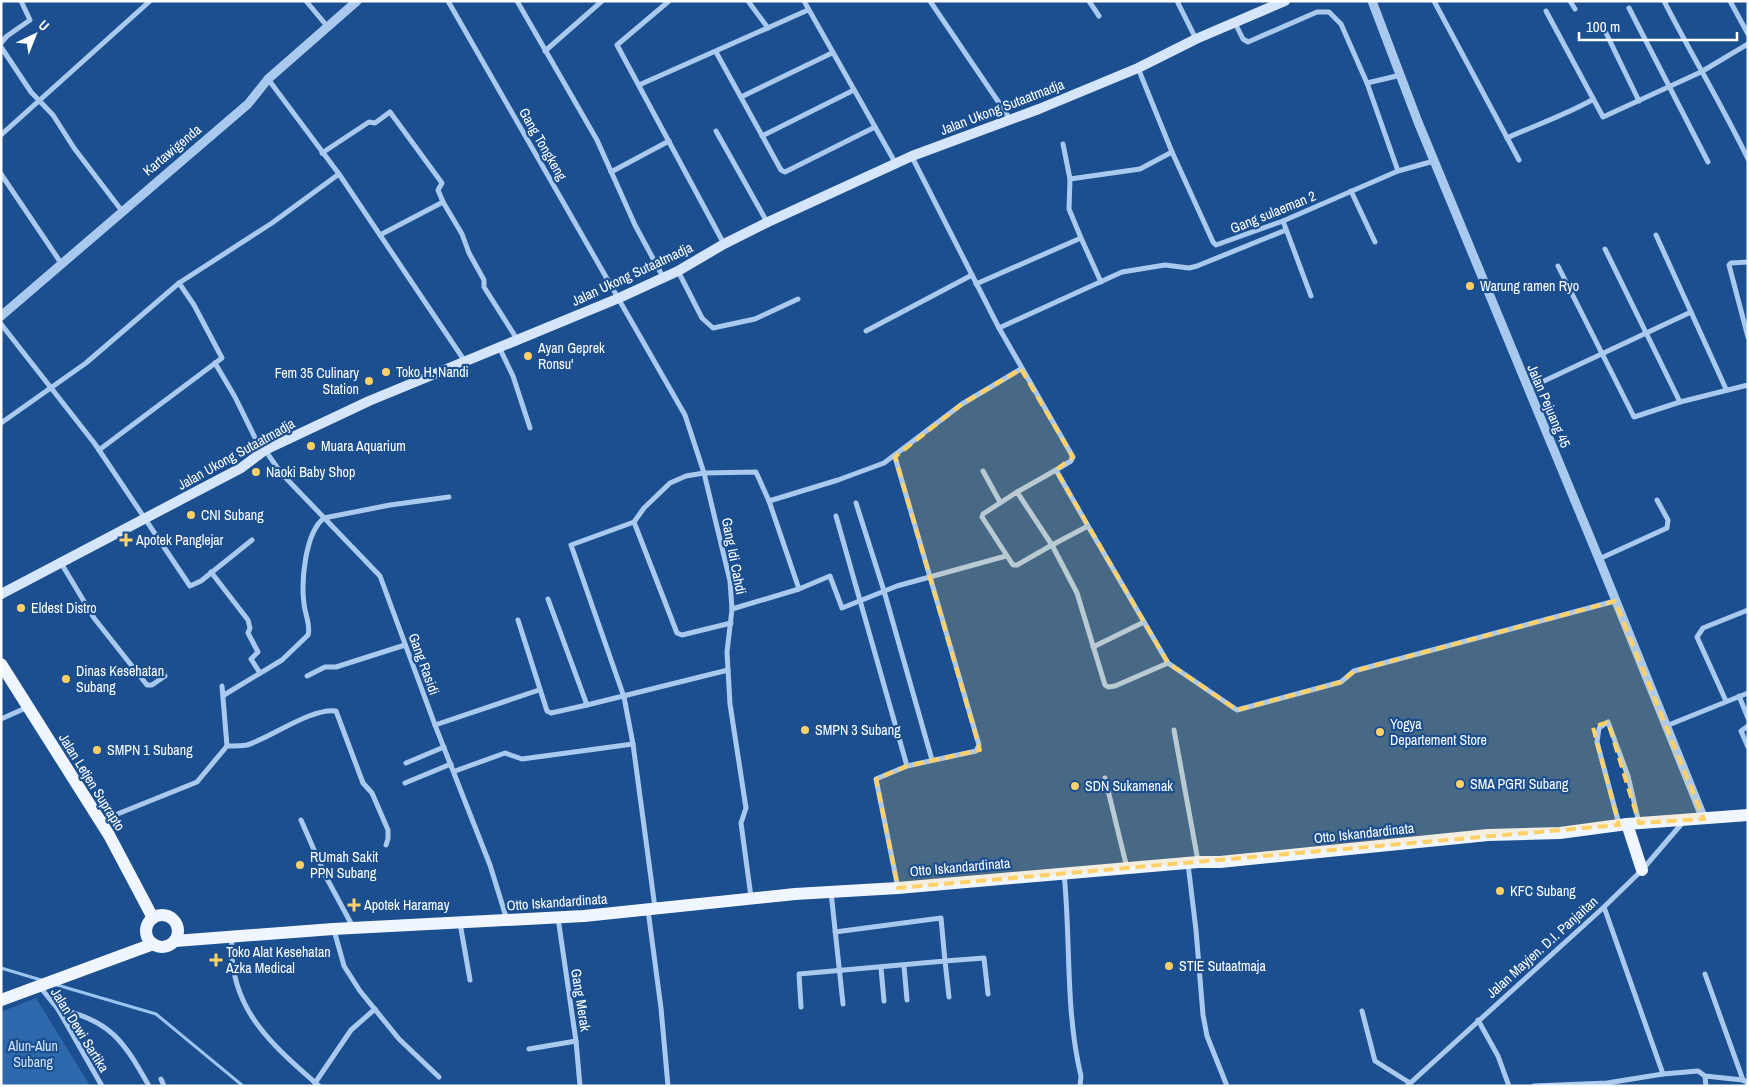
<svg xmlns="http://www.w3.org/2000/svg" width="1749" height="1087" font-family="'Archivo Narrow',sans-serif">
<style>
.green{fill:#2e69ad}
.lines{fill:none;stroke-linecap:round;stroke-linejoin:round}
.stream{stroke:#9cc4f0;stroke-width:3}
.minor{stroke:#a9c9ee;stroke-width:5}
.tertiary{stroke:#a9c9ee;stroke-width:9}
.secondary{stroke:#d6e6fa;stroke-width:10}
.primary{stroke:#f0f6ff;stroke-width:12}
.marked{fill:#ffd166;fill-opacity:0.2;stroke:#ffd166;stroke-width:4;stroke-dasharray:10 6;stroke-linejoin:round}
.poi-dot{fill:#ffd166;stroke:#1b4f8f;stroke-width:2}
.labels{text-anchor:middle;stroke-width:4.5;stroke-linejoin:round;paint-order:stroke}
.street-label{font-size:14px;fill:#fff;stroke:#1b4f8f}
.poi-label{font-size:14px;fill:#fff;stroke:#1b4f8f;text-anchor:start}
.park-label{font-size:14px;fill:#cfe3fa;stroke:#1b4f8f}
</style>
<rect width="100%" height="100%" fill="#1b4f8f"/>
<polygon class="green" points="36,998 90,1086 1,1086 1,1012"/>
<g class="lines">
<g class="stream">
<polyline points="1,968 41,980"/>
<polyline points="57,985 156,1014 243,1086"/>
</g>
<g class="minor">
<polyline points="306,1 327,26"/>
<polyline points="448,1 685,415 704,473 730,581 732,609 727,652 730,704 746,808 741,823 751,897"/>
<polyline points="517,1 597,140 635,225 663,277"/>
<polyline points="669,1 617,45 724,244"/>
<polyline points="748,1 768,28"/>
<polyline points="804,1 896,164"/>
<polyline points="930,1 1010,119"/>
<polyline points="1089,1 1099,16"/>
<polyline points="1177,1 1196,39"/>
<polyline points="1434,1 1519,160"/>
<polyline points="1570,1 1575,9"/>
<path d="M1664,1c27,53 58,104 84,158"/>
<polyline points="1730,1 1748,34"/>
<polyline points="1629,8 1708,162"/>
<polyline points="1546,11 1603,117 1701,72 1748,44"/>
<polyline points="1235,23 1243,39 1248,42 1317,12 1329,12 1341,24 1367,83 1398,171"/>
<polyline points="1606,33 1639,101"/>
<polyline points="1,43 7,36 30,20 21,1"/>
<polyline points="1,47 31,92 53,115 74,148 122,211"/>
<polyline points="545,51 602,1"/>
<polyline points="716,52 781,170 785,172 875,127"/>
<polyline points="1138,68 1172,152 1213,242 1216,245 1283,221 1398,171 1434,161"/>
<polyline points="268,79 339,174 464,360"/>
<polyline points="1367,83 1401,75"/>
<polyline points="639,85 808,10"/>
<polyline points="741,97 832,53"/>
<polyline points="716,131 767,222"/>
<polyline points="1,135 150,1"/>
<polyline points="762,136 854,90"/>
<path d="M1507,138c29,-13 58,-23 85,-38"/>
<polyline points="1063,144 1070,179"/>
<polyline points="322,153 369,122 375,123 390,112 442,183 438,190 443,202 462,234 469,253 484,280 484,287 517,339"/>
<polyline points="912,157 999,328 1073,457 1071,461 1056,470 1088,526"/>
<polyline points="611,172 669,141"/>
<polyline points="1,174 61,263"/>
<polyline points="1351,191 1375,242"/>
<polyline points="1283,221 1311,296"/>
<polyline points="380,235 443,202"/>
<polyline points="1656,235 1726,389"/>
<polyline points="1081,238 1069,209 1070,179 1140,169 1172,152"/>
<polyline points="1605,249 1680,402"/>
<polyline points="1748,262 1731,263 1729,265 1748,337"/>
<polyline points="1558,266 1634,417 1680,402 1748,385"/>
<polyline points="678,271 702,318 713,328 755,319 798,299"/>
<polyline points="976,284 1081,238 1101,282"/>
<polyline points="1,324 95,444 190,586 201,581 252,540"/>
<polyline points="999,328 1122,272 1165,265 1189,268 1197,266 1286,230"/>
<polyline points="866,331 972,275"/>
<polyline points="499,347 513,376 530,428"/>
<polyline points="215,363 235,397 262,452"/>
<polyline points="1527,389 1691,312"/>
<polyline points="1,423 86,363 179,283 272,223 339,174"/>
<polyline points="99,450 222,358 194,305 179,283"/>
<polyline points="265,450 281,473 380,576 435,725 490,865 507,920"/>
<polyline points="895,457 979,745 976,751 907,766 876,779 898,888"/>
<polyline points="983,471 1000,502"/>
<polyline points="1017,492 1056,470"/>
<polyline points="769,501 799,589"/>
<polyline points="856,503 884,591 932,760"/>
<polyline points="836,516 907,766"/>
<polyline points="634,522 677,633 682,635 731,623"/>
<polyline points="1599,559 1667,528 1668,520 1657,500"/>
<polyline points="61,563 94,618 147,685 152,685 165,676"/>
<polyline points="211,572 248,620 250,628 248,633 258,652 251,659 260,673"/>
<polyline points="548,599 587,705 728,670"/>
<polyline points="732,609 799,589 830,576 842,608 897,586 1006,556"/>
<polyline points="518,620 547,711 551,713 587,705"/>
<polyline points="1093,647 1144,622"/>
<polyline points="1168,663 1115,686 1108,687 1105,685 1077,593 1052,545 1017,565 1013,565 982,517 983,514 1017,492 1052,545 1088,526 1168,663 1237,710 1341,682 1354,671 1615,601"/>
<polyline points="307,676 325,667 336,667 405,645"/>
<path d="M224,695l58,-35 26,-25c3,-9 -3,-21 -4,-31 -3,-23 1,-71 20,-86l66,-13 59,-8"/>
<polyline points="1739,696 1748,718"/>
<polyline points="1726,701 1697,637 1703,628 1748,610"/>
<polyline points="1,719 28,707"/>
<polyline points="435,725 539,690"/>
<polyline points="1666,726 1748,693"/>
<polyline points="1748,726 1741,731 1748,747"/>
<polyline points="1174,730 1198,861"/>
<path d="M227,746c6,0 14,0 20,-1 23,-7 66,-38 89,-34l27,72 9,10 16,37v9l-2,6"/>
<polyline points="406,763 444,747"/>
<polyline points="455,771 505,753 522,759 633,744"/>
<polyline points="1105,778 1127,868"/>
<polyline points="405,783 451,764"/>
<polyline points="301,820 325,875 353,927"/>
<polyline points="100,821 197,782 227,746 222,686"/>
<polyline points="1619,824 1597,742 1599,728 1608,722 1628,776 1639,823"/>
<polyline points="1188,864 1196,930 1203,1015 1207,1036 1227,1086"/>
<path d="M1064,873c7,68 1,137 17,203l-1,10"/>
<polyline points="831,892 843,1004"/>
<polyline points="655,908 633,744 624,697 571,545 634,522 644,508 670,483 686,476 704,473 756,472 769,501 838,480 884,463 962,404 1021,369"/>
<polyline points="648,910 661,1008 668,1086"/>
<polyline points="558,918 576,1041 580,1086"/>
<polyline points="460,923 470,980"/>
<polyline points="334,930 344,966 360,991 399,1039 439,1077"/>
<path d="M232,937c-5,70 39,107 87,149"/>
<polyline points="904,966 907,1000"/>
<polyline points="881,968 884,1001"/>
<polyline points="1705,974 1743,1080"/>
<polyline points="40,987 58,1009 102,1086"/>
<polyline points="949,997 945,961 984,958 988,994"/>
<polyline points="801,1007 799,974 945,961 941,918 835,932"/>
<path d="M58,1009c53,11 66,33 91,77"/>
<polyline points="1362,1011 1375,1061 1410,1083"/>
<polyline points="1478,1020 1498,1056 1509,1086"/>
<polyline points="529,1049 576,1041"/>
<polyline points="1663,1074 1698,1071 1705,1076 1743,1080 1748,1083"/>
<polyline points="1705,1076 1706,1086"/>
<polyline points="161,1079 164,1086"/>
<polyline points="315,1083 351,1030 375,1009"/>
<polyline points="1407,1086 1604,907 1642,870 1684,821"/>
<polyline points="1534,1086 1607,1083 1663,1074 1604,907"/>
</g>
<g class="tertiary">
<polyline points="1372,1 1418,122 1599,559 1704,819"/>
<polyline points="1,316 248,104 268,79 357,1"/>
</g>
<polyline class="secondary" points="1,594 241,468 265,450 369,401 619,298 678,271 724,244 768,222 912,156 1039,109 1138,68 1196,39 1285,1"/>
<g class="primary">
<polyline points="1,664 109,835 153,918"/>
<polyline points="1627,824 1642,870"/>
<circle cx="162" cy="931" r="16"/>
<polyline points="175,941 333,929 584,916 795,894 898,888 1198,862 1220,862 1488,835 1560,833 1627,824 1748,815"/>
<polyline points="1,1000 153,944"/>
</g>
</g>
<path class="marked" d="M1021,369l52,88 -17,13 112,193 69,47 104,-28 13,-11 261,-70 89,218 -65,4 -31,-101 -15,5 26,98 -721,63 -22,-109 31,-13 73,-16 -85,-293 67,-53z"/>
<g class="poi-dot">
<circle cx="1470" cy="286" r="5"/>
<circle cx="528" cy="356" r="5"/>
<circle cx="386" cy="372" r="5"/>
<circle cx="369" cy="381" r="5"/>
<circle cx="311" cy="446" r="5"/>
<circle cx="256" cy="472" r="5"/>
<circle cx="191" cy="515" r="5"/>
<path d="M123.5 532.5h5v5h5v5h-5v5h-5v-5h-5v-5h5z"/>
<circle cx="21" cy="608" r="5"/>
<circle cx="66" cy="679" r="5"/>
<circle cx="805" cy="730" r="5"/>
<circle cx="1380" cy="732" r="5"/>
<circle cx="97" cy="750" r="5"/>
<circle cx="1460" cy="784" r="5"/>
<circle cx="1075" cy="786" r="5"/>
<circle cx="300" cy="865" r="5"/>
<circle cx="1500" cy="891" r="5"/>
<path d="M351.5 897.5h5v5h5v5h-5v5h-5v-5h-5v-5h5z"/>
<path d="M213.5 952.5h5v5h5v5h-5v5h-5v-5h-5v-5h5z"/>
<circle cx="1169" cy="966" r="5"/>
</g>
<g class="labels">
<g class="street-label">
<text transform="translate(1002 107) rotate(-21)" y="5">Jalan Ukong Sutaatmadja</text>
<text transform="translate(543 144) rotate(60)" y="5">Gang Tongkeng</text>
<text transform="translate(172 150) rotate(-40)" y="5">Kartawigenda</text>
<text transform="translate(1273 212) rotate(-22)" y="5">Gang sulaeman 2</text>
<text transform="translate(632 274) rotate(-25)" y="5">Jalan Ukong Sutaatmadja</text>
<text transform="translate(1549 406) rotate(67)" y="5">Jalan Pejuang 45</text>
<text transform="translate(236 454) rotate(-29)" y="5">Jalan Ukong Sutaatmadja</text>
<text transform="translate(734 556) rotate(79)" y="5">Gang Idi Cahdi</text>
<text transform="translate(424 664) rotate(70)" y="5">Gang Rasidi</text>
<text transform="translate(92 782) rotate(58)" y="5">Jalan Letjen Suprapto</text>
<text transform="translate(1364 833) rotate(-6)" y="5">Otto Iskandardinata</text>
<text transform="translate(960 867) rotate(-5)" y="5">Otto Iskandardinata</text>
<text transform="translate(557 902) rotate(-4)" y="5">Otto Iskandardinata</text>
<text transform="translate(1542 947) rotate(-42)" y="5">Jalan Mayjen. D.I. Panjaitan</text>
<text transform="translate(581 1000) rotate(81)" y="5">Gang Merak</text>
<text transform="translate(80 1030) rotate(58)" y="5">Jalan Dewi Sartika</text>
</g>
<g class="poi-label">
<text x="1480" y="291">Warung ramen Ryo</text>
<text x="538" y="353">Ayan Geprek<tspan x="538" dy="16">Ronsu'</tspan></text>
<text x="396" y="377">Toko H. Nandi</text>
<text x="359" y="378" text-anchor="end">Fem 35 Culinary<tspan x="359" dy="16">Station</tspan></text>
<text x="321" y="451">Muara Aquarium</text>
<text x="266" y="477">Naoki Baby Shop</text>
<text x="201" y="520">CNI Subang</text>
<text x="136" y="545">Apotek Panglejar</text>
<text x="31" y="613">Eldest Distro</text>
<text x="76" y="676">Dinas Kesehatan<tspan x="76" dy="16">Subang</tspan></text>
<text x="1390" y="729">Yogya<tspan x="1390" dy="16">Departement Store</tspan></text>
<text x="815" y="735">SMPN 3 Subang</text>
<text x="107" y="755">SMPN 1 Subang</text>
<text x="1470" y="789">SMA PGRI Subang</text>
<text x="1085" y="791">SDN Sukamenak</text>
<text x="310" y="862">RUmah Sakit<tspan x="310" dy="16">PPN Subang</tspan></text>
<text x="1510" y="896">KFC Subang</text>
<text x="364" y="910">Apotek Haramay</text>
<text x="226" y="957">Toko Alat Kesehatan<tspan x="226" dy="16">Azka Medical</tspan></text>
<text x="1179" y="971">STIE Sutaatmaja</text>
</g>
<g class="park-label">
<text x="33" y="1051">Alun-Alun<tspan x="33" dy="16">Subang</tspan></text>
</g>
</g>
<rect width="1749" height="1087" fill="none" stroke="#ffffff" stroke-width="5"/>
<g transform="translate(35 35) rotate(43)" stroke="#1b4f8f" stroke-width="4" paint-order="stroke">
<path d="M0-4L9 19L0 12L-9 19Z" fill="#ffffff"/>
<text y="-8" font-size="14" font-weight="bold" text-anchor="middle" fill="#ffffff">U</text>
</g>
<path d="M1579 32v8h158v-8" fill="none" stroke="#ffffff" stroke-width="2.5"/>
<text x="1586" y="32" font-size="15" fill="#ffffff" stroke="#1b4f8f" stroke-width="4" paint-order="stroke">100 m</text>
</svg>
